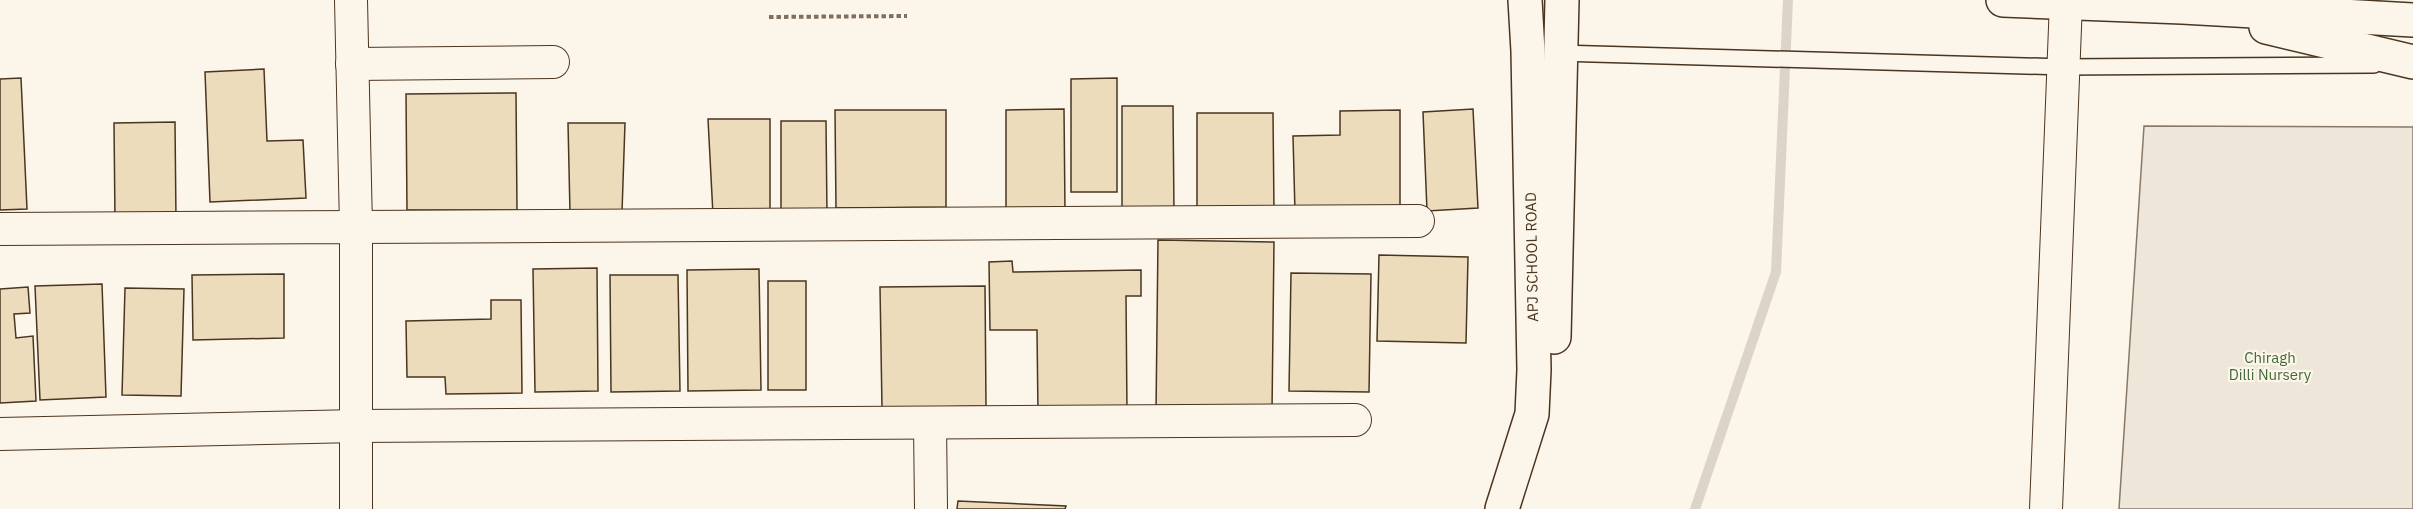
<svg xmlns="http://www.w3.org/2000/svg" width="2413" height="509" font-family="'IBM Plex Sans',sans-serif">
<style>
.green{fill:#ede6d9;stroke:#887966;stroke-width:1.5}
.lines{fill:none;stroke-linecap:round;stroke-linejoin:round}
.stream{stroke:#dcd4c6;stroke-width:10}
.building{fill:#ecdcbc;stroke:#4a3520;stroke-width:1.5}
.lane-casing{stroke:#4a3520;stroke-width:18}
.street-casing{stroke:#4a3520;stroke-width:34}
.secondary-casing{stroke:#4a3520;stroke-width:36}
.primary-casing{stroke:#4a3520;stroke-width:36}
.path{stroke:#7f6f5c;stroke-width:4;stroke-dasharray:4.5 3;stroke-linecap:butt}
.lane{stroke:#fbf6e9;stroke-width:15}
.street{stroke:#fbf6e9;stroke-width:32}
.secondary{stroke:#fbf6e9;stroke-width:33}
.primary{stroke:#fbf6e9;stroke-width:33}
.labels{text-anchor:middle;stroke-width:4.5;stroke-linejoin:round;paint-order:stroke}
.street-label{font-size:15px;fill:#4a3520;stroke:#fbf6e9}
.park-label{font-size:15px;fill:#436837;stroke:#fbf6e9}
</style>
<rect width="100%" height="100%" fill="#fbf6e9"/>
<polygon class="green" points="2144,126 2413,127 2413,509 2119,509"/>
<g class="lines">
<polyline class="stream" points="1695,509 1776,272 1788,0"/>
</g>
<g class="building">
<polygon points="264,69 267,141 303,140 306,198 210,202 205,72"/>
<polygon points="21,78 27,209 0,210 0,79"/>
<polygon points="1117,78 1117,192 1071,192 1071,79"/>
<polygon points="516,93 517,210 407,210 406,94"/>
<polygon points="1122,106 1173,106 1174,212 1122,212"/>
<polygon points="1064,109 1065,212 1006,213 1006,110"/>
<polygon points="1473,109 1478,208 1427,211 1423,112"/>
<polygon points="835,110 946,110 946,207 836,208"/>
<polygon points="1400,110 1400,210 1295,212 1293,136 1340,135 1340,111"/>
<polygon points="1197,113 1273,113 1274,211 1197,212"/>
<polygon points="708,119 770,119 770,213 713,215"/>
<polygon points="781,121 826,121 827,215 781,215"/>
<polygon points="175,122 176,220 115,221 114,123"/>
<polygon points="568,123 625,123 622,212 570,213"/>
<polygon points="1158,240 1274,242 1272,412 1156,412"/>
<polygon points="1379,255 1468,257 1466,343 1377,341"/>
<polygon points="1012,261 1013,272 1141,270 1141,296 1126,296 1127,412 1038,414 1037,330 990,330 989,262"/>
<polygon points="597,268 598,391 535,392 533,269"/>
<polygon points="759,269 761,390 688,391 687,270"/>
<polygon points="1291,273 1371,274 1369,392 1289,391"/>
<polygon points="284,274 284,338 193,340 192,275"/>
<polygon points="610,275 678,275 680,391 611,392"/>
<rect x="768" y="281" width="38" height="109"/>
<polygon points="102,284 106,397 40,400 35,286"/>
<polygon points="985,286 986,406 882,408 880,287"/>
<polygon points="28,287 30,313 14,314 16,338 33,336 36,401 0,403 0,289"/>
<polygon points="125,288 184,289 181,396 122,395"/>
<polygon points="491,300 521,300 522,393 446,394 445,377 407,377 406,321 491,319"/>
<polygon points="958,501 1066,506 1065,509 957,509"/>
</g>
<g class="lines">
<defs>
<polyline id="lane" points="1558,53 2064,67 2374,65"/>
<g id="street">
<polyline points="351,0 356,227 1418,221"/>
<polyline points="352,64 553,62"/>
<polyline points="0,229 356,227 356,509"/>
<polyline points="930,423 931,509"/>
<polyline points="0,434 358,426 1355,420"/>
<polyline points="2046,509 2066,2"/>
</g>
<g id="secondary">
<polyline points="1554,337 1562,0"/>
<polyline points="1502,509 1532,414 1534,370 1528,51 1525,0"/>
</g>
<g id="primary">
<polyline points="2003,0 2182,7 2413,20"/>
<polyline points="2266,27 2413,62"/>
</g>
</defs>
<use href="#lane" class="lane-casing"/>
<use href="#street" class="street-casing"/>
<use href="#secondary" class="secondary-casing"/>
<use href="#primary" class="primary-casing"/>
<polyline class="path" points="769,17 907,16"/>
<use href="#lane" class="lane"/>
<use href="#street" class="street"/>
<use href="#secondary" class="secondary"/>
<use href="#primary" class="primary"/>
</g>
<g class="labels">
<g class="street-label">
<text transform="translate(1532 257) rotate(-91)" y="5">APJ SCHOOL ROAD</text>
</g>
<g class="park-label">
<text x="2270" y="363">Chiragh<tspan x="2270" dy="17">Dilli Nursery</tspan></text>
</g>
</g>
</svg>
